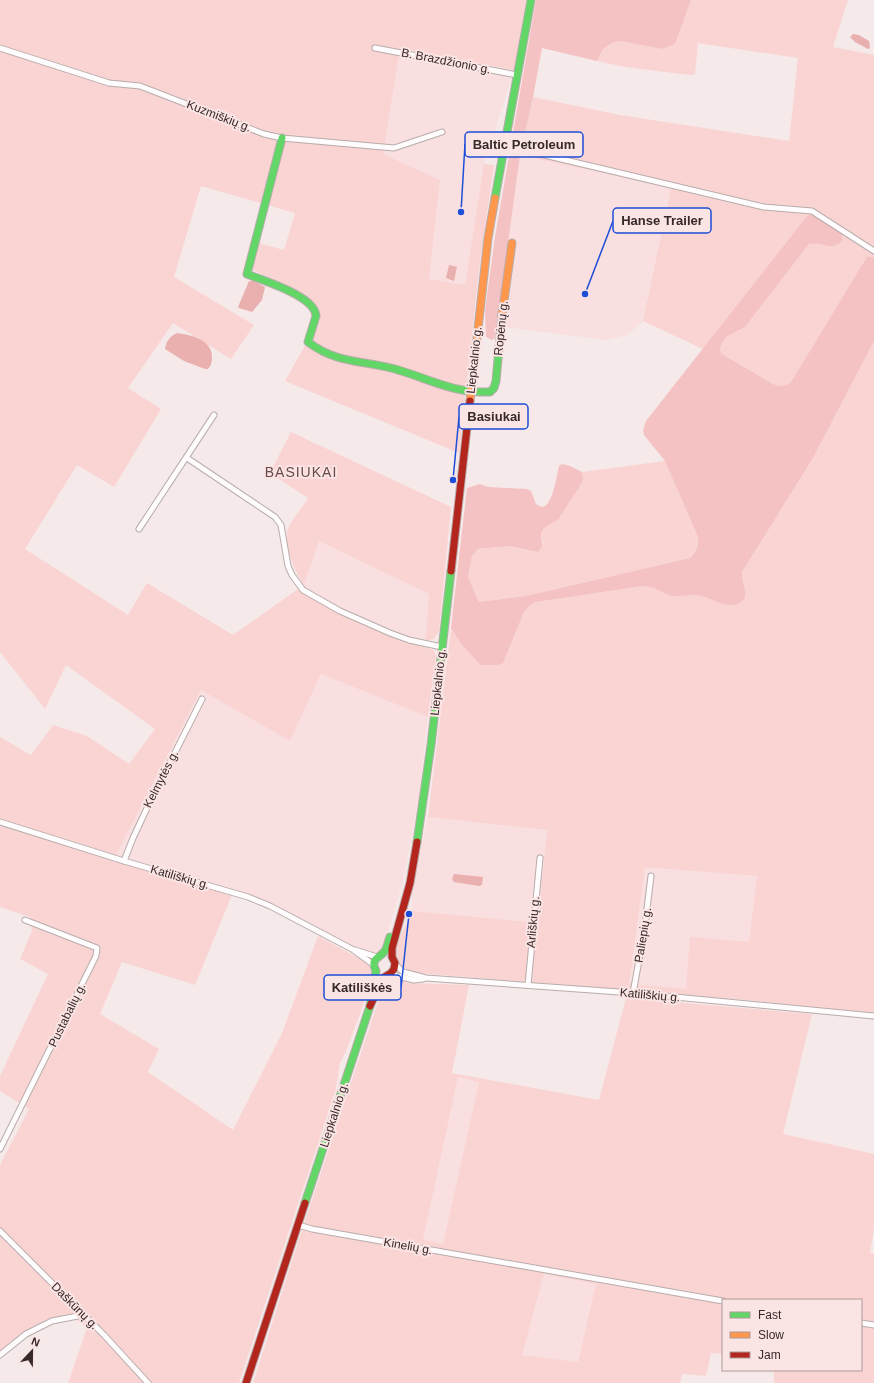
<svg xmlns="http://www.w3.org/2000/svg" width="874" height="1383" font-family="Arial,sans-serif">
<style>
.built{fill:#f9dfdf}
.green{fill:#fad4d3;fill-rule:evenodd}
.forest{fill:#f4c2c2}
.water{fill:#eaafaf}
.lines{fill:none;stroke-linecap:round;stroke-linejoin:round}
.street-casing{stroke:#b8acac;stroke-width:7}
.fast-casing{stroke:#b8acac;stroke-width:9}
.slow-casing{stroke:#b8acac;stroke-width:9}
.jam-casing{stroke:#b8acac;stroke-width:9}
.street{stroke:#fefcfc;stroke-width:5}
.fast{stroke:#63d668;stroke-width:7}
.slow{stroke:#ff974d;stroke-width:7}
.jam{stroke:#b3261e;stroke-width:7}
.labels{text-anchor:middle;stroke-width:4;stroke-linejoin:round;paint-order:stroke}
.street-label{font-size:12px;fill:#372929;stroke:#fbe4e4}
.quarter-label{font-size:14px;letter-spacing:1px;fill:#684a49;stroke:#fbe4e4}
.leader{fill:none;stroke:#1d4ed8;stroke-width:1.5}
.callout-dot{fill:#1d4ed8;stroke:#fbe4e4;stroke-width:1.5}
.callout{fill:#fbe4e4;stroke:#1d4ed8;stroke-width:1.5}
.callout-label{font-size:13px;text-anchor:middle;font-weight:bold;fill:#372929}
</style>
<rect width="100%" height="100%" fill="#f6e9e9"/>
<g class="built">
<polygon points="400,48 514,70 484,164 465,285 429,279 440,180 383,154"/>
<polygon points="520,155 671,188 643,321 627,335 607,340 496,326"/>
<polygon points="319,541 429,594 424,646 395,637 343,615 298,589 304,585"/>
<polygon points="321,674 428,717 419,795 403,881 384,944 377,954 369,953 355,948 270,904 251,896 116,855 201,690 290,741"/>
<polygon points="428,817 547,830 538,924 412,911 412,886"/>
<polygon points="645,866 757,876 749,942 686,990 628,985"/>
<polygon points="458,1077 479,1081 443,1244 423,1240"/>
<polygon points="544,1274 597,1283 578,1362 522,1355"/>
</g>
<g class="green">
<path d="M0,0h526l-12,70 -114,-22 -17,106 57,26 -11,99 36,6 19,-121 10,1 -15,105 -20,183 -174,-72 35,-62c1,-23 -51,-41 -69,-50l7,-26 26,7 11,-37 -94,-27 -27,91 80,48 -23,34 -58,-36 -45,65 33,21 -47,78 -37,-22 -52,84 103,66 19,-32 86,52 65,-46 45,26 52,22 39,13 2,7 -8,60 -107,-43 -31,67 -89,-51 -85,165 -116,-36v-82l31,18 22,-30 34,11 42,28 26,-35 -89,-64 -21,44 -45,-57z"/>
<path d="M691,0h157l-15,47 41,8v202l-7,1 -76,124c-6,5 -11,5 -18,2l-51,-30 -2,-4 1,-5 5,-8 19,-10 64,-83c2,0 4,-1 7,-1 10,-1 17,8 26,-2l-35,-25 -104,133 -60,-28 28,-133 -151,-33 13,-58 87,18 169,26 9,-83 -100,-15 -3,31 -6,1 -64,-8 -28,-6 6,-12 9,-6 9,-2 41,8 13,-5z"/>
<path d="M874,341v672l-138,-14 -319,-26c-40,-11 -13,-38 -5,-62l126,12 9,-93 -119,-13 23,-189 10,16 42,19 21,-51 6,-7 6,-3 107,-16h6l10,4 40,5 6,2 39,-14 -2,-5v-6l71,-114zM645,867l112,9 -8,66 -59,-5 -4,52 -57,-5z"/>
<path d="M291,432l160,75 -12,124 -5,8 -9,2 4,-47 -110,-53 -15,44c-8,-11 -22,-42 -16,-56 4,-10 14,-21 20,-31l-38,-25z"/>
<path d="M665,461l33,76c-1,9 -1,14 -8,21l-164,38 -47,6 -11,-25 4,-21 6,-7 32,-3 28,6 5,-9 -2,-8 3,-7 14,-8 22,-34 3,-7 -1,-7z"/>
<polygon points="0,826 232,895 195,985 122,962 100,1014 159,1049 148,1072 233,1130 282,1033 318,936 366,962 371,968 373,978 347,1049 340,1063 336,1089 239,1383 68,1383 87,1328 69,1314 47,1319 26,1333 0,1353 0,1165 29,1109 0,1091 0,1076 48,974 20,959 32,931 30,917 0,907"/>
<path d="M389,978h7l12,5 61,2 -17,88 147,27 27,-102 186,16 -29,120 91,20v74l-4,25 4,1v129h-100v-13h87v-70h-138v54l-12,-1 -5,23 -24,-2 -2,9h-427l47,-147 80,-240 4,-13zM458,1077l21,5 -36,162 -20,-4zM544,1274l52,10 -18,78 -56,-7z"/>
</g>
<g class="forest">
<polygon points="536,0 691,0 675,44 662,49 621,41 612,43 603,49 597,61 542,48 533,97 520,155 495,338 492,340 486,337 485,310 495,237"/>
<path d="M812,214l30,20v7c-10,11 -19,0 -33,3l-64,83 -19,10 -5,8 -1,5 2,4 51,30c7,3 12,3 18,-2l76,-125h7v84l-61,117 -71,114c-1,8 6,20 2,27 -11,15 -35,-3 -47,-4 -9,-1 -18,3 -28,0 -9,-3 -15,-9 -26,-9l-107,16 -6,3 -6,7 -21,51 -5,2h-17l-20,-21 -10,-16 16,-140 13,-4 8,3 39,2 4,2 5,13c3,2 6,4 9,2 8,-5 12,-31 14,-40l3,-2 8,2 12,6 1,7 -3,7 -22,34 -14,8c-1,2 -3,5 -3,7 0,8 4,9 -3,17l-28,-6 -32,3 -6,7 -4,21 11,25 47,-6 164,-38c7,-7 8,-12 8,-21l-33,-76 -21,-26 -1,-5 3,-9 161,-205z"/>
</g>
<g class="water">
<polygon points="853,34 859,35 869,41 870,48 868,49 855,42 850,37"/>
<polygon points="449,265 457,267 454,281 446,278"/>
<polygon points="249,281 254,281 265,287 262,300 252,312 239,308 238,307"/>
<path d="M177,333c15,2 36,7 35,25 0,4 -1,8 -4,11h-3l-21,-8 -19,-12c1,-8 5,-13 12,-16z"/>
<polygon points="454,874 483,877 482,885 479,886 454,882 452,879"/>
</g>
<g class="lines">
<defs>
<g id="street">
<polyline points="0,48 109,83 140,86 264,134 282,138 394,148 442,132"/>
<polyline points="375,48 517,75"/>
<polyline points="504,149 540,154 764,207 812,211 874,251"/>
<polyline points="187,458 275,517 281,525 288,566 292,575 303,590 340,611 390,633 409,640 442,647"/>
<polyline points="139,529 214,415"/>
<polyline points="0,822 124,861 248,897 270,906 352,949 374,965"/>
<polyline points="124,861 133,838 148,806 202,699"/>
<polyline points="355,950 377,957"/>
<polyline points="395,964 403,972 426,978 633,993 874,1016"/>
<polyline points="389,974 414,980 423,979"/>
<polyline points="528,985 540,858"/>
<polyline points="633,993 644,933 651,876"/>
<polyline points="0,1149 96,956 97,948 25,920"/>
<polyline points="298,1225 312,1229 723,1301"/>
<polyline points="0,1231 104,1335 148,1383"/>
<polyline points="861,1323 874,1325"/>
<polyline points="0,1355 26,1334 52,1321 83,1315"/>
</g>
<g id="fast">
<path d="M282,138l-35,136c17,7 68,22 69,42l-8,26c29,22 54,18 87,27 35,10 57,24 95,23l4,-4 2,-7 6,-66"/>
<polyline points="495,198 531,0"/>
<polyline points="417,842 431,745 451,571"/>
<path d="M305,1203l65,-197 6,-35c-6,-12 2,-12 8,-19 3,-3 4,-10 6,-15"/>
</g>
<g id="slow">
<polyline points="502,315 512,243"/>
<polyline points="470,401 488,238 495,198"/>
</g>
<g id="jam">
<polyline points="451,571 470,401"/>
<polyline points="370,1006 383,978 391,973 394,969 395,963 392,957 392,948 410,883 417,842"/>
<polyline points="246,1383 305,1203"/>
</g>
</defs>
<use href="#street" class="street-casing"/>
<use href="#fast" class="fast-casing"/>
<use href="#slow" class="slow-casing"/>
<use href="#jam" class="jam-casing"/>
<use href="#street" class="street"/>
<use href="#fast" class="fast"/>
<use href="#slow" class="slow"/>
<use href="#jam" class="jam"/>
</g>
<g class="labels">
<g class="street-label">
<text transform="translate(446 61) rotate(11)" y="4">B. Brazdžionio g.</text>
<text transform="translate(219 116) rotate(21)" y="4">Kuzmiškių g.</text>
<text transform="translate(501 328) rotate(-84)" y="4">Ropėnų g.</text>
<text transform="translate(474 360) rotate(-84)" y="4">Liepkalnio g.</text>
<text transform="translate(438 682) rotate(-84)" y="4">Liepkalnio g.</text>
<text transform="translate(161 779) rotate(-63)" y="4">Kelmytės g.</text>
<text transform="translate(180 877) rotate(16)" y="4">Katiliškių g.</text>
<text transform="translate(533 922) rotate(-85)" y="4">Arliškių g.</text>
<text transform="translate(643 935) rotate(-81)" y="4">Paliepių g.</text>
<text transform="translate(650 995) rotate(5)" y="4">Katiliškių g.</text>
<text transform="translate(67 1015) rotate(-64)" y="4">Pustabalių g.</text>
<text transform="translate(334 1115) rotate(-72)" y="4">Liepkalnio g.</text>
<text transform="translate(408 1246) rotate(10)" y="4">Kinelių g.</text>
<text transform="translate(75 1306) rotate(45)" y="4">Daškūnų g.</text>
</g>
<g class="quarter-label">
<text x="301" y="477">BASIUKAI</text>
</g>
</g>
<path class="leader" d="M461 212L465 144M585 294L613 221M453 480L459 417M409 914L401 988"/>
<g class="callout-dot">
<circle cx="461" cy="212" r="4"/>
<circle cx="585" cy="294" r="4"/>
<circle cx="453" cy="480" r="4"/>
<circle cx="409" cy="914" r="4"/>
</g>
<g class="callout">
<rect x="465" y="132" width="118" height="25" rx="4"/>
<rect x="613" y="208" width="98" height="25" rx="4"/>
<rect x="459" y="404" width="69" height="25" rx="4"/>
<rect x="324" y="975" width="77" height="25" rx="4"/>
</g>
<g class="callout-label">
<text x="524" y="149">Baltic Petroleum</text>
<text x="662" y="225">Hanse Trailer</text>
<text x="494" y="421">Basiukai</text>
<text x="362" y="992">Katiliškės</text>
</g>
<rect x="722" y="1299" width="140" height="72" fill="#fbe4e4" stroke="#ad9999"/>
<rect x="730" y="1312" width="20" height="6" fill="#63d668" stroke="#ad9999"/>
<text x="758" y="1319" font-size="12" fill="#372929">Fast</text>
<rect x="730" y="1332" width="20" height="6" fill="#ff974d" stroke="#ad9999"/>
<text x="758" y="1339" font-size="12" fill="#372929">Slow</text>
<rect x="730" y="1352" width="20" height="6" fill="#b3261e" stroke="#ad9999"/>
<text x="758" y="1359" font-size="12" fill="#372929">Jam</text>
<g transform="translate(32 1351) rotate(22)" stroke="#fbe4e4" stroke-width="3" paint-order="stroke">
<path d="M0-3L7 15L0 10L-7 15Z" fill="#372929"/>
<text y="-6" font-size="11" font-weight="bold" text-anchor="middle" fill="#372929">N</text>
</g>
</svg>
